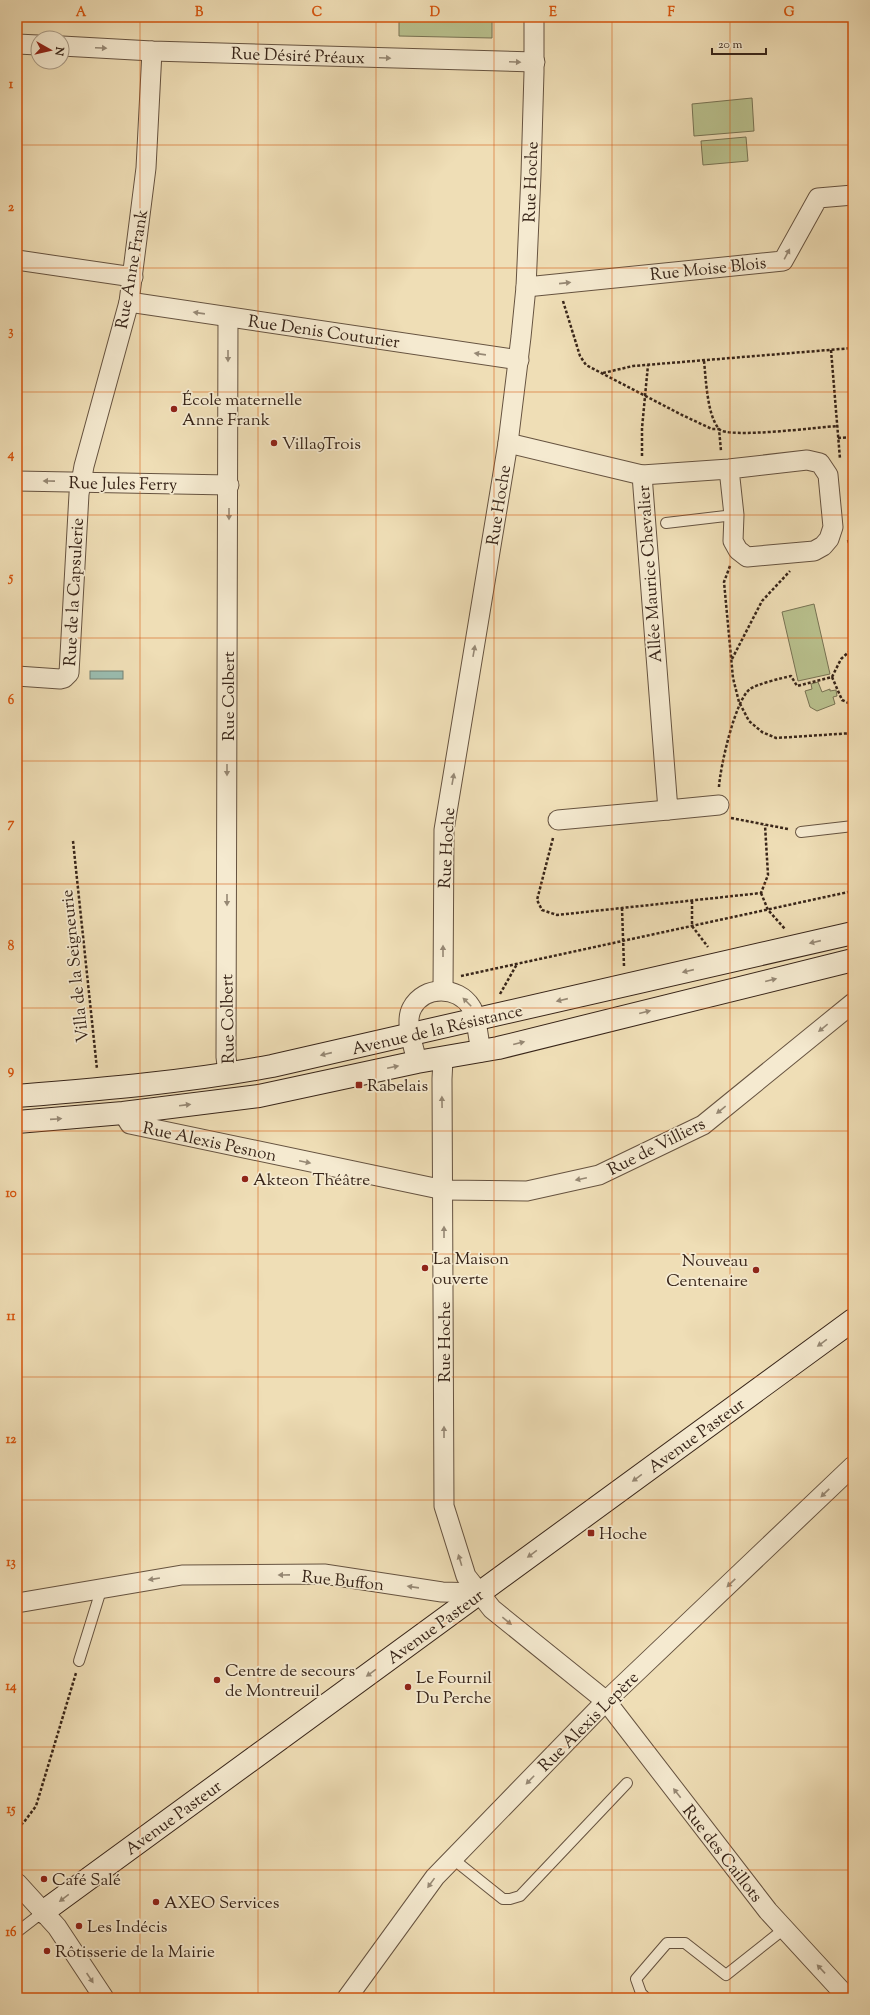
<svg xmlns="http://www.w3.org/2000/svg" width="870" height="2015" font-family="'Sorts Mill Goudy',serif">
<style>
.green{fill:#b9c18e;stroke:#787354}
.water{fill:#9abcaf;stroke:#738073}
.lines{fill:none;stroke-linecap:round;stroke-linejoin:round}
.lane-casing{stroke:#665340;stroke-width:12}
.street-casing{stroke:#665340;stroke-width:21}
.secondary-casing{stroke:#382519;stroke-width:24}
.path{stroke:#382519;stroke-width:2.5;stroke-dasharray:3 2;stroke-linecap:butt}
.lane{stroke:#f5ead0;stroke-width:10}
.street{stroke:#f5ead0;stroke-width:19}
.secondary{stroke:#f5ead0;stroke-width:22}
.oneway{fill:#968874}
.grid{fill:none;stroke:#d6540d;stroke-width:1;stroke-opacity:0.55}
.poi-dot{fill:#8f2418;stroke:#f5ead0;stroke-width:1.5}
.labels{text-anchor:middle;stroke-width:3.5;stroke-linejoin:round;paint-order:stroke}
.street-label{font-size:17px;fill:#382519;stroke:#f5ead0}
.poi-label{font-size:17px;fill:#382519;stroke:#f5ead0;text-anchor:start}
.neatline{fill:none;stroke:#d6540d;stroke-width:1.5}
.grid-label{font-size:13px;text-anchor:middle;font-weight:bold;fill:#d6540d}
</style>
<rect width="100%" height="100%" fill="#efdeb6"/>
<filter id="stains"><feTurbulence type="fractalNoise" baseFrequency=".005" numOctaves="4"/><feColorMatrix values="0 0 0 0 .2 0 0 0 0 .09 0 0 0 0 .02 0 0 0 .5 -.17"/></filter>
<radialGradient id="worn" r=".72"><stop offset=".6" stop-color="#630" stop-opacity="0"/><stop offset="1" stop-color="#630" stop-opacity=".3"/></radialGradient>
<g class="green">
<polygon points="275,17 492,17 492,38 399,36 399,20"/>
<polygon points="752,98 754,131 694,136 692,104"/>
<polygon points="746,137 748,161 703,165 701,141"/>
<polygon points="814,604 830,674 798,681 782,612"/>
<polygon points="818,682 822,692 830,689 830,691 836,690 837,696 833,697 835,704 817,711 810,707 805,691 812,689 811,684"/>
</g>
<rect class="water" x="90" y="671" width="33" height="8"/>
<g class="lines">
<defs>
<g id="lane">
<polyline points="666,523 734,515"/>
<polyline points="801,832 853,826"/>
<polyline points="79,1661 102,1587"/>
<polyline points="453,1859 503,1899 510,1899 520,1896 627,1783"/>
<polyline points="17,1932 43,1912"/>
<polyline points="646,1998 641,1993 636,1979 667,1943 685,1943 726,1975 784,1929"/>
</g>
<g id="street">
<polyline points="17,44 38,45"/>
<polyline points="62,46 152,51 535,62"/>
<polyline points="17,260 133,277"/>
<polyline points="526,287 783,261 818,198 853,195"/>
<polyline points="129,302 519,360"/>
<polyline points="228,317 226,1057 228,1074"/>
<polyline points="508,443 642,475 668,810 719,805"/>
<polyline points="642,475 729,469 807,460 820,463 828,475 833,527 829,539 823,546 814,551 747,557 738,550 733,541 734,515 729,469"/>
<polyline points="17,481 229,485"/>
<polyline points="17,676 60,679 64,678 69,673 79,494 84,466 129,302 146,168 152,51"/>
<polyline points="558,820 668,810"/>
<polyline points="443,990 444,830 508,443 521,337 526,287 531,174 534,72 534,17"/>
<polyline points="443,1059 442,1079 444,1506 466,1576 492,1609 606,1701 768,1911 848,1998"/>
<path d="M417,1062c-3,-15 -13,-40 -5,-54 12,-23 46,-22 59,-1 5,6 8,35 10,45"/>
<polyline points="123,1113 130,1124 444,1190 527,1191 599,1175 703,1125 853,1003"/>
<polyline points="17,1603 182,1575 324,1574 442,1592 480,1593"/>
<polyline points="17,1883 57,1927 104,1998"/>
<polyline points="347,1998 435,1877 606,1701 853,1466"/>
</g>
<g id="secondary">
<path d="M17,1096c85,-7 171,-14 255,-30l581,-133"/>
<polyline points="17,1122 123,1113 259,1096 417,1062 498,1048 853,960"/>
<polyline points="43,1912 853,1320"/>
</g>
</defs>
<use href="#lane" class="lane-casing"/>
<use href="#street" class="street-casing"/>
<use href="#secondary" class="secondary-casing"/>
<g class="path">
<polyline points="563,301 580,356 586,365 682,415 712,429 719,429 721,451"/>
<polyline points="831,350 840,459"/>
<path d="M704,361c2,18 3,54 15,68 8,10 101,-2 119,-3"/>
<polyline points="603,373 633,366 853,348"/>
<polyline points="838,438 853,437"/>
<polyline points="642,456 642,428 648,365"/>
<polyline points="848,540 853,557"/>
<polyline points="730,566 724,582 733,678 739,702 749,721 762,732 776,738 853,733"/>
<polyline points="732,659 762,601 790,571"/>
<polyline points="832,677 842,700 853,705"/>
<path d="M719,787c1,-19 16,-87 31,-98 7,-5 32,-11 41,-13l6,10 35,-9 9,-18 12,-11"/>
<polyline points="731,818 788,829"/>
<polyline points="553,838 537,900 542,910 557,915 761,893 768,875 765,825"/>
<polyline points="73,841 97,1069"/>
<polyline points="761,893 768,910 785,929"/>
<polyline points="692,901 692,926 708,947"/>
<polyline points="622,908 624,966"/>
<polyline points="461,976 853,891"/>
<polyline points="500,994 517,964"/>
<polyline points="17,1828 24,1822 36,1806 76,1673"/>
</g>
<use href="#lane" class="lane"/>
<use href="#street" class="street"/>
<use href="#secondary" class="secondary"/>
</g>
<defs><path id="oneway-solid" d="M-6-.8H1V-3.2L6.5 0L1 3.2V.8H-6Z"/></defs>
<g class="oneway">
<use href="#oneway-solid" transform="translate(101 48) rotate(3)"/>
<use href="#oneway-solid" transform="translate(385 58) rotate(2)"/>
<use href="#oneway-solid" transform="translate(515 62) rotate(2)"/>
<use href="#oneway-solid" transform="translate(787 254) rotate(-62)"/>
<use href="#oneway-solid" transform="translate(565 283) rotate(-6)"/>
<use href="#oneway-solid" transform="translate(199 313) rotate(-172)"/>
<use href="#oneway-solid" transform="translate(480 354) rotate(-172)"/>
<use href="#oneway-solid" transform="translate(228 356) rotate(90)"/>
<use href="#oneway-solid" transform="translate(49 481) rotate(-179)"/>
<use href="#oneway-solid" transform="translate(229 514) rotate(90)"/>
<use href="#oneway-solid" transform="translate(474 651) rotate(-80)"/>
<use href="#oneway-solid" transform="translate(227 770) rotate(90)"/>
<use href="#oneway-solid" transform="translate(453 779) rotate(-80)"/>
<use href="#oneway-solid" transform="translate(227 900) rotate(90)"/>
<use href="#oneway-solid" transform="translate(815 942) rotate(167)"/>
<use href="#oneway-solid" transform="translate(443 951) rotate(-90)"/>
<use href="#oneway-solid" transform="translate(688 971) rotate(167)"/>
<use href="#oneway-solid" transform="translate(771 980) rotate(-14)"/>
<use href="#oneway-solid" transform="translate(562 1000) rotate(167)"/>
<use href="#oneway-solid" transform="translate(467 1002) rotate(-135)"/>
<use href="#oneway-solid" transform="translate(645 1012) rotate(-14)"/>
<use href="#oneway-solid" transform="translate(823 1028) rotate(141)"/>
<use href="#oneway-solid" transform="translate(519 1043) rotate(-14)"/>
<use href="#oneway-solid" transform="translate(326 1054) rotate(167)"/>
<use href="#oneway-solid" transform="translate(393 1067) rotate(-12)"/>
<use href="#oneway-solid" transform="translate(442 1102) rotate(-91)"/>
<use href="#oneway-solid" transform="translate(185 1105) rotate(-7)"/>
<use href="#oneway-solid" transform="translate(721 1110) rotate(141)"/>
<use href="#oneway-solid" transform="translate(56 1119) rotate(-4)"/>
<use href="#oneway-solid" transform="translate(305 1162) rotate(12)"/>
<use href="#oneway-solid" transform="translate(581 1179) rotate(168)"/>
<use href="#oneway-solid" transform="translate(444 1232) rotate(-90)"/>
<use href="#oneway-solid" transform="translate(822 1343) rotate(144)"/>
<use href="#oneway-solid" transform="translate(444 1432) rotate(-90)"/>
<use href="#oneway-solid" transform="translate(637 1478) rotate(144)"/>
<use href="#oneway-solid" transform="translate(825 1493) rotate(136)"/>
<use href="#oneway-solid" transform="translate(532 1554) rotate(144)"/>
<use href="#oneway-solid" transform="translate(460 1560) rotate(-107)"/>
<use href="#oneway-solid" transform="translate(284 1575) rotate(179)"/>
<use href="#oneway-solid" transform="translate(154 1579) rotate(171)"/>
<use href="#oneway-solid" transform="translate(731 1583) rotate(136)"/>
<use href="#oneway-solid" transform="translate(413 1587) rotate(-172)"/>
<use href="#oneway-solid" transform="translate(507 1621) rotate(39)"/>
<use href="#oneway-solid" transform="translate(371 1673) rotate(144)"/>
<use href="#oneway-solid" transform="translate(530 1780) rotate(134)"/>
<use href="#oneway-solid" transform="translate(677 1793) rotate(-128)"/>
<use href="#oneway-solid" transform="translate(431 1883) rotate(126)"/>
<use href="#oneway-solid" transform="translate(64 1898) rotate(143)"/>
<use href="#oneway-solid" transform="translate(821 1969) rotate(-133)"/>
<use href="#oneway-solid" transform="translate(90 1978) rotate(56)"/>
</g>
<path class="grid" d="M140,17v1981M258,17v1981M376,17v1981M494,17v1981M612,17v1981M730,17v1981M17,145h836M17,268h836M17,392h836M17,515h836M17,638h836M17,761h836M17,884h836M17,1008h836M17,1131h836M17,1254h836M17,1377h836M17,1500h836M17,1623h836M17,1747h836M17,1870h836"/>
<g class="poi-dot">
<circle cx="174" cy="409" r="4"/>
<circle cx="274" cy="443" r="4"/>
<rect x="355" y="1081" width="8" height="8" rx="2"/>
<circle cx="245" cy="1179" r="4"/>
<circle cx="425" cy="1268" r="4"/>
<circle cx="756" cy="1270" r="4"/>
<rect x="587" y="1529" width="8" height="8" rx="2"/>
<circle cx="217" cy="1680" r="4"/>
<circle cx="408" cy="1687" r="4"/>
<circle cx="44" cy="1879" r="4"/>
<circle cx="156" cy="1902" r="4"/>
<circle cx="79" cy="1926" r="4"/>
<circle cx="47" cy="1951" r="4"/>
</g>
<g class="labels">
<g class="street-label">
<text transform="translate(298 55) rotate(2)" y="6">Rue Désiré Préaux</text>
<text transform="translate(530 182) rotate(-88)" y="6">Rue Hoche</text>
<text transform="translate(708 268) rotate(-6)" y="6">Rue Moise Blois</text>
<text transform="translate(131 269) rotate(-80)" y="6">Rue Anne Frank</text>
<text transform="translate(324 331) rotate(8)" y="6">Rue Denis Couturier</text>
<text transform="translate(123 483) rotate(1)" y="6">Rue Jules Ferry</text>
<text transform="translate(498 505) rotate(-81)" y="6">Rue Hoche</text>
<text transform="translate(649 574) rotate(-94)" y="6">Allée Maurice Chevalier</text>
<text transform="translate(73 592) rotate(-87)" y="6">Rue de la Capsulerie</text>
<text transform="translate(228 696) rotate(-90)" y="6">Rue Colbert</text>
<text transform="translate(446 848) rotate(-87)" y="6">Rue Hoche</text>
<text transform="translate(74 966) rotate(-96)" y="6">Villa de la Seigneurie</text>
<text transform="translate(227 1019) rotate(-91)" y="6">Rue Colbert</text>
<text transform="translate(437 1029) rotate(-13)" y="6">Avenue de la Résistance</text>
<text transform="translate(210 1141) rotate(12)" y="6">Rue Alexis Pesnon</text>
<text transform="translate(656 1146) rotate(-27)" y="6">Rue de Villiers</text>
<text transform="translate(444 1342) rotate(-90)" y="6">Rue Hoche</text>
<text transform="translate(696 1435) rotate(-36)" y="6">Avenue Pasteur</text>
<text transform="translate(343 1580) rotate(6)" y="6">Rue Buffon</text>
<text transform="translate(435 1626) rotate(-36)" y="6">Avenue Pasteur</text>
<text transform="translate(588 1721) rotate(-45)" y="6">Rue Alexis Lepère</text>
<text transform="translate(173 1817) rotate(-36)" y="6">Avenue Pasteur</text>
<text transform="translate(723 1853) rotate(52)" y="6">Rue des Caillots</text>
</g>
<g class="poi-label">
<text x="182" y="405">École maternelle<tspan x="182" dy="20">Anne Frank</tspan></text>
<text x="282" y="449">Villa9Trois</text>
<text x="367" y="1091">Rabelais</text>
<text x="253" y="1185">Akteon Théâtre</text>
<text x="433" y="1264">La Maison<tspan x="433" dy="20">ouverte</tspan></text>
<text x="748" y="1266" text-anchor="end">Nouveau<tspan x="748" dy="20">Centenaire</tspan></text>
<text x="599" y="1539">Hoche</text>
<text x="225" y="1676">Centre de secours<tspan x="225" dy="20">de Montreuil</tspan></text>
<text x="416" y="1683">Le Fournil<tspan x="416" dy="20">Du Perche</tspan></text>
<text x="52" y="1885">Café Salé</text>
<text x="164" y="1908">AXEO Services</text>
<text x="87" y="1932">Les Indécis</text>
<text x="55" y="1957">Rôtisserie de la Mairie</text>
</g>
</g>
<rect width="870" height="2015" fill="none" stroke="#efdeb6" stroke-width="44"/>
<g transform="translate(50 50) rotate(98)"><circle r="19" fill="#f5ead0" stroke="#a99b87"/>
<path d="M0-3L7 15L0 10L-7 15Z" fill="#8f2418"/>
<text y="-6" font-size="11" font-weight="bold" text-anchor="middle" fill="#382519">N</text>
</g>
<path d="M712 48v6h54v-6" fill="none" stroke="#382519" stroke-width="2"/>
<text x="718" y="48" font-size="12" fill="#382519" stroke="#f5ead0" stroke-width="3" paint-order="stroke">20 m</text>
<rect x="22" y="22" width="826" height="1971" class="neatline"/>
<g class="grid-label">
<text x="81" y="16">A</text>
<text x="199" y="16">B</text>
<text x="317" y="16">C</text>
<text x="435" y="16">D</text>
<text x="553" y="16">E</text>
<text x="671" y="16">F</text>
<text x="789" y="16">G</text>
<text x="11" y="88">1</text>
<text x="11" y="211">2</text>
<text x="11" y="335">3</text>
<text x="11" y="458">4</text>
<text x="11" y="581">5</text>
<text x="11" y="704">6</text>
<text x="11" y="827">7</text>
<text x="11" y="950">8</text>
<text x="11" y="1074">9</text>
<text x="11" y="1197">10</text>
<text x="11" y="1320">11</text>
<text x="11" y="1443">12</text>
<text x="11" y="1566">13</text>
<text x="11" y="1690">14</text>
<text x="11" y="1813">15</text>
<text x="11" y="1936">16</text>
</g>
<rect width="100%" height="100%" filter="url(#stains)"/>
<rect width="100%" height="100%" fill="url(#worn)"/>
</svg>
